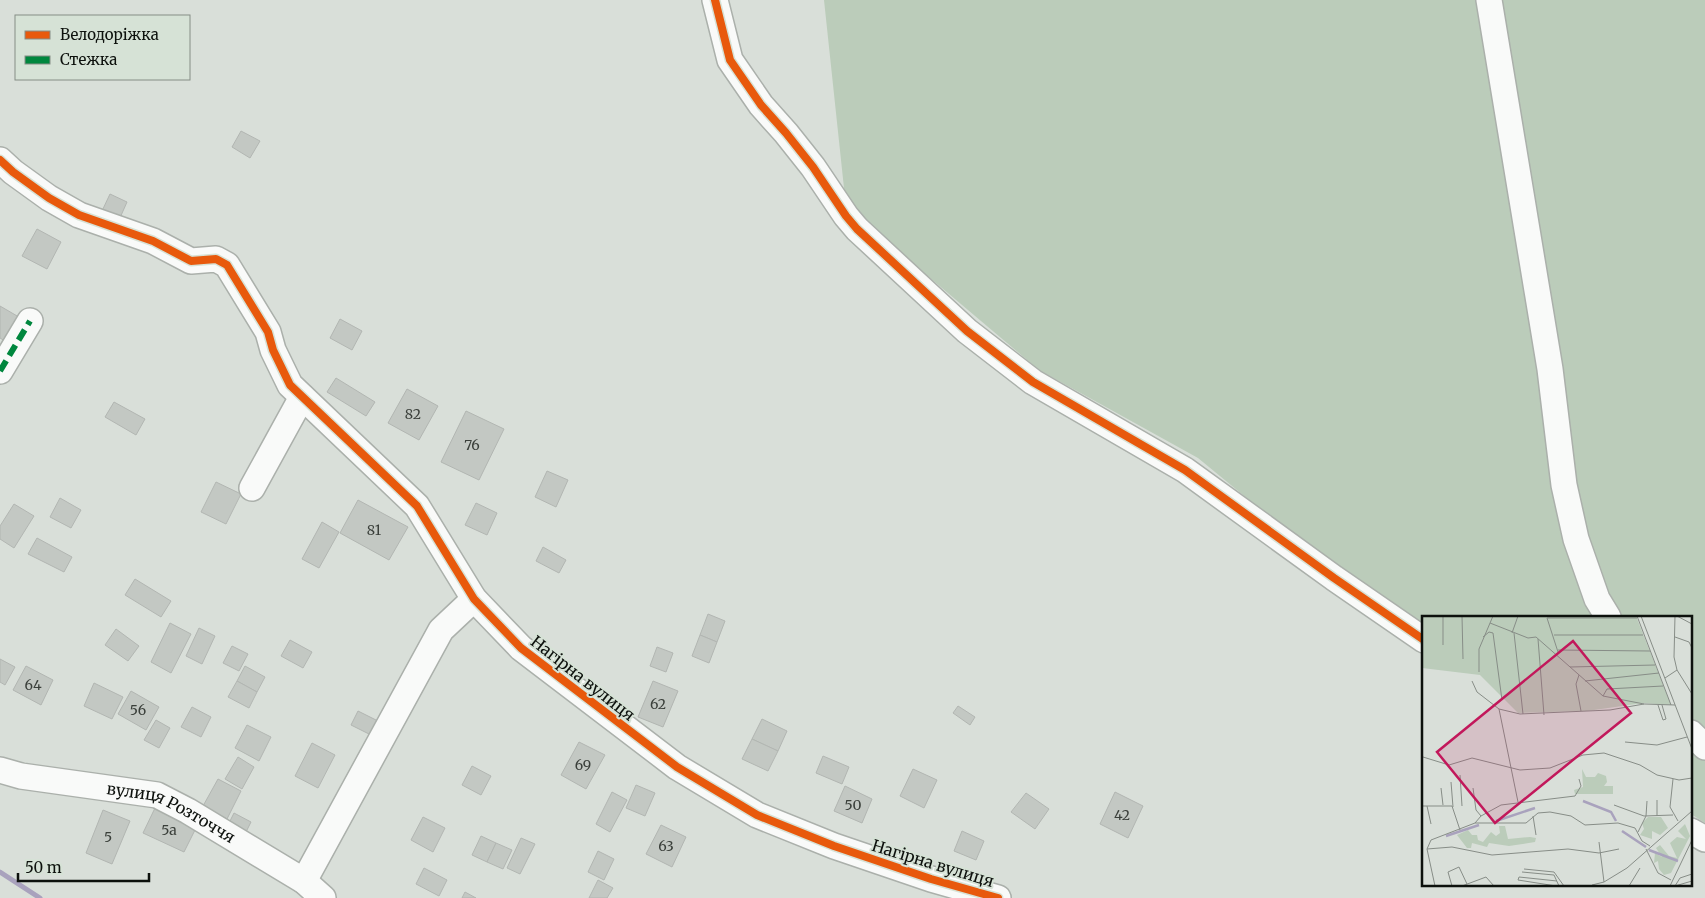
<svg xmlns="http://www.w3.org/2000/svg" width="1705" height="898" font-family="Merriweather,serif">
<style>
.green{fill:#bbccba}
.lines{fill:none;stroke-linecap:round;stroke-linejoin:round}
.stream{stroke:#a9a2bd;stroke-width:5}
.building{fill:#c3c8c3;stroke:#b2b6b2}
.minor-casing{stroke:#abb0ab;stroke-width:28}
.minor{stroke:#f9faf9;stroke-width:25}
.quiet{stroke:#00873e;stroke-width:6;stroke-dasharray:12 6;stroke-linecap:butt}
.cycleway-casing{stroke:#d6e2d6;stroke-width:11}
.cycleway{stroke:#e8590c;stroke-width:8}
.labels{text-anchor:middle;stroke-width:4;stroke-linejoin:round;paint-order:stroke}
.number-label{font-size:14px;fill:#3a3f3a}
.street-label{font-size:16px;fill:#0d110d;stroke:#d6e2d6}
.inset-river{fill:none;stroke:#a9a2bd;stroke-width:2.5}
.inset-road{fill:none;stroke:#878d87;stroke-width:1}
.view{fill:#c2185b;fill-opacity:0.15;stroke:#c2185b;stroke-width:2.5}
.inset-edge{fill:none;stroke:#0d110d;stroke-width:2.5}
</style>
<rect width="100%" height="100%" fill="#d9dfd9"/>
<polygon class="green" points="824,0 1705,0 1705,823 1691,814 1691,617 1424,617 1424,630 1383,610 1198,458 1039,370 846,207"/>
<g class="lines">
<polyline class="stream" points="0,872 40,898"/>
</g>
<g class="building">
<polygon points="241,131 260,141 250,158 232,147"/>
<polygon points="110,194 127,202 119,220 102,211"/>
<polygon points="37,229 61,242 47,269 22,256"/>
<polygon points="0,306 24,320 10,344 0,338"/>
<polygon points="340,319 362,331 352,350 330,338"/>
<polygon points="336,378 375,402 366,416 327,392"/>
<polygon points="407,389 438,406 419,440 388,423"/>
<polygon points="114,402 145,419 136,435 105,417"/>
<polygon points="466,411 504,429 479,480 441,462"/>
<polygon points="547,471 568,480 556,507 535,497"/>
<polygon points="216,482 241,494 226,524 201,512"/>
<polygon points="60,498 81,510 71,528 50,517"/>
<polygon points="358,500 408,527 389,560 340,533"/>
<polygon points="476,503 497,513 487,535 465,525"/>
<polygon points="14,504 34,516 14,548 0,539 0,526"/>
<polygon points="322,522 339,532 319,568 302,559"/>
<polygon points="37,538 72,557 64,572 28,554"/>
<polygon points="543,547 566,560 559,573 536,561"/>
<polygon points="135,579 171,601 161,617 125,595"/>
<polygon points="708,614 725,621 717,642 700,635"/>
<polygon points="170,623 191,634 171,673 151,662"/>
<polygon points="199,628 215,636 202,664 186,656"/>
<polygon points="116,629 139,646 128,661 105,645"/>
<polygon points="700,635 717,642 709,663 692,656"/>
<polygon points="290,640 312,652 303,668 281,656"/>
<polygon points="232,646 248,654 239,671 223,663"/>
<polygon points="657,647 673,653 666,672 650,666"/>
<polygon points="0,659 15,667 5,685 0,682"/>
<polygon points="26,666 53,680 41,705 13,690"/>
<polygon points="245,666 265,677 257,692 237,681"/>
<polygon points="237,681 257,692 249,708 228,697"/>
<polygon points="653,681 678,691 663,727 638,717"/>
<polygon points="94,683 123,697 112,719 84,706"/>
<polygon points="131,691 159,707 146,730 118,714"/>
<polygon points="958,706 975,717 970,725 953,713"/>
<polygon points="192,707 211,717 201,737 181,727"/>
<polygon points="358,711 378,721 371,735 351,725"/>
<polygon points="762,719 787,731 778,751 752,739"/>
<polygon points="156,720 170,728 159,748 144,740"/>
<polygon points="247,725 271,737 259,761 235,748"/>
<polygon points="752,739 778,751 768,771 742,759"/>
<polygon points="579,742 605,755 586,789 561,775"/>
<polygon points="312,743 335,755 318,788 295,776"/>
<polygon points="823,756 849,767 842,784 816,773"/>
<polygon points="238,757 254,767 242,789 225,779"/>
<polygon points="472,766 491,776 481,795 462,785"/>
<polygon points="913,769 937,780 924,808 900,796"/>
<polygon points="218,779 241,791 227,819 203,806"/>
<polygon points="636,785 655,793 645,816 626,808"/>
<polygon points="845,786 872,799 862,823 834,811"/>
<polygon points="612,792 627,800 610,832 596,824"/>
<polygon points="1115,792 1143,806 1128,838 1100,824"/>
<polygon points="1026,793 1049,809 1035,829 1011,812"/>
<polygon points="155,808 196,828 184,852 143,833"/>
<polygon points="103,810 130,821 112,864 86,853"/>
<polygon points="234,813 251,822 245,834 228,825"/>
<polygon points="423,817 445,828 433,852 411,840"/>
<polygon points="661,825 686,837 672,867 646,854"/>
<polygon points="962,831 984,841 976,860 954,851"/>
<polygon points="481,836 496,843 487,862 472,855"/>
<polygon points="521,838 535,844 520,874 507,868"/>
<polygon points="496,843 512,850 503,869 487,862"/>
<polygon points="598,851 614,859 604,880 588,872"/>
<polygon points="424,868 447,880 439,896 416,884"/>
<polygon points="598,880 613,888 607,898 589,898"/>
<polygon points="465,892 476,898 462,898"/>
</g>
<g class="lines">
<defs>
<g id="minor">
<polyline points="715,0 730,60 761,105 786,133 813,167 846,216 857,229 967,331 1033,382 1185,470 1334,578 1424,640"/>
<polyline points="1489,0 1550,369 1564,485 1576,539 1597,599 1608,617"/>
<polyline points="0,160 13,172 49,198 79,215 153,241 191,261 216,259 227,265 268,332 273,350 290,385 417,506 474,599 521,648 677,767 757,815 834,846 931,879 998,898"/>
<polyline points="0,371 30,321"/>
<polyline points="252,488 302,397"/>
<polyline points="1691,733 1705,747"/>
<path id="s1" d="M0,770l21,6 136,19 31,16 116,70 19,17"/>
<polyline points="1691,831 1705,839"/>
<polyline points="304,881 441,630 474,599"/>
</g>
</defs>
<use href="#minor" class="minor-casing"/>
<use href="#minor" class="minor"/>
<polyline class="quiet" points="0,371 30,321"/>
<defs>
<g id="cycleway">
<polyline points="715,0 730,60 761,105 786,133 813,167 846,216 857,229 967,331 1033,382 1185,470 1334,578 1424,640"/>
<polyline points="0,160 13,172 49,198 79,215 153,241 191,261 216,259 227,265 268,332 273,350 290,385 417,506 474,599 521,648 677,767 757,815 834,846 931,879 998,898"/>
</g>
</defs>
<use href="#cycleway" class="cycleway-casing"/>
<use href="#cycleway" class="cycleway"/>
</g>
<g class="labels">
<g class="number-label">
<text x="413" y="419">82</text>
<text x="472" y="450">76</text>
<text x="374" y="535">81</text>
<text x="33" y="690">64</text>
<text x="658" y="709">62</text>
<text x="138" y="715">56</text>
<text x="583" y="770">69</text>
<text x="853" y="810">50</text>
<text x="1122" y="820">42</text>
<text x="169" y="835">5а</text>
<text x="108" y="842">5</text>
<text x="666" y="851">63</text>
</g>
<g class="street-label">
<text transform="translate(583 678) rotate(38)" y="6">Нагірна вулиця</text>
<text dy="6" stroke="none"><textPath href="#s1" startOffset="178">вулиця Розточчя</textPath></text>
<text transform="translate(933 863) rotate(17)" y="6">Нагірна вулиця</text>
</g>
</g>
<g transform="translate(1422 616)">
<rect width="270" height="270" fill="#d9dfd9"/>
<path d="M0,0h214l35,89 -28,-2 -56,8 -69,2 -38,-38 -58,-7zM160,153l4,8h9l3,-4 8,3 1,6 -3,4h9v8h-38l-1,-4 9,-3zM226,201h13l7,11 -8,7 -8,-4v8l-12,-4 4,-6 -2,-6zM263,208l5,12 -19,37 -7,2 -5,-6 -1,-8 -4,2 1,-10 7,4 -6,-9 4,-3 9,11 8,2 -7,-15 7,-6 9,2 -8,-8zM77,210h6l3,13 22,-2 6,1 -1,4 -26,4 -20,-3 -2,4 -15,-4 -1,5h-4l-10,-13 11,-5 4,5h5l1,5 5,2 8,-10 5,4 4,-3z" fill="#bbccba"/>
<path class="inset-river" d="M161,185l28,11 5,9M74,205l39,-13M200,215l24,16M24,220l33,-11M227,234l29,11"/>
<path class="inset-road" d="M21,0v29M40,0l1,43M215,0l34,89M219,0l51,133M255,0l15,8M125,2h90M125,2l11,34M68,7l38,15 8,-1 67,59 41,8 31,1M90,17l6,-17M92,17l9,81M132,19h89M61,21l6,-5 4,1 9,67M253,21l14,5 3,6M116,23l6,76M136,34l92,1M148,51l85,-2M255,54l15,24M57,56v-23l14,-33M157,59l-3,9 5,27M243,62l12,-8 -3,-13 1,-41M50,65l5,11 22,17 21,5 90,-4 34,-6M163,65l74,-8M181,80l4,-7 56,-3M236,89l5,15 3,-1 -4,-14M77,93l19,93M203,126l32,3 30,-8M1,141l26,8 23,-7 48,12 30,-2 33,-13 21,-2 36,12 17,10 22,5 13,-2M38,159l2,31M251,163l-3,28 8,14M29,166l2,25M19,172l2,17M51,172l3,22 5,6M192,189l30,11 29,-1M0,190h30l8,24M5,190l4,18M111,200l3,19M235,200v-16M53,207l6,-7 20,-11 74,-9 6,-10 -2,-7M216,216l8,-16 1,-15M177,226l5,40M5,233l8,37M197,233l-20,4 -31,-4 -76,6 -40,-8 -25,2 4,-9 44,-17h51l12,-10 12,-1 21,4 14,9 33,-2 17,5 7,13 8,5M224,233l12,24 13,7M102,253l30,3 10,14M100,256l32,3 5,11M97,261l-1,3 38,6M97,261l38,4M170,269l12,-3 23,-14 65,-57M30,270l-4,-14 11,-5 8,17M40,270l24,-9 8,9M207,270l11,-18M248,270l22,-46M253,270l17,-5M253,270l5,-8 12,-4"/>
<path class="view" d="M151,25l58,72 -136,110 -58,-71z"/>
<rect width="270" height="270" class="inset-edge"/>
</g>
<rect x="15" y="15" width="175" height="65" fill="#d6e2d6" stroke="#868e86"/>
<rect x="25" y="31" width="25" height="8" fill="#e8590c" stroke="#868e86"/>
<text x="60" y="40" font-size="15" fill="#0d110d">Велодоріжка</text>
<rect x="25" y="56" width="25" height="8" fill="#00873e" stroke="#868e86"/>
<text x="60" y="65" font-size="15" fill="#0d110d">Стежка</text>
<path d="M18 873v8h131v-8" fill="none" stroke="#0d110d" stroke-width="2.5"/>
<text x="25" y="873" font-size="15" fill="#0d110d" stroke="#d6e2d6" stroke-width="4" paint-order="stroke">50 m</text>
</svg>
